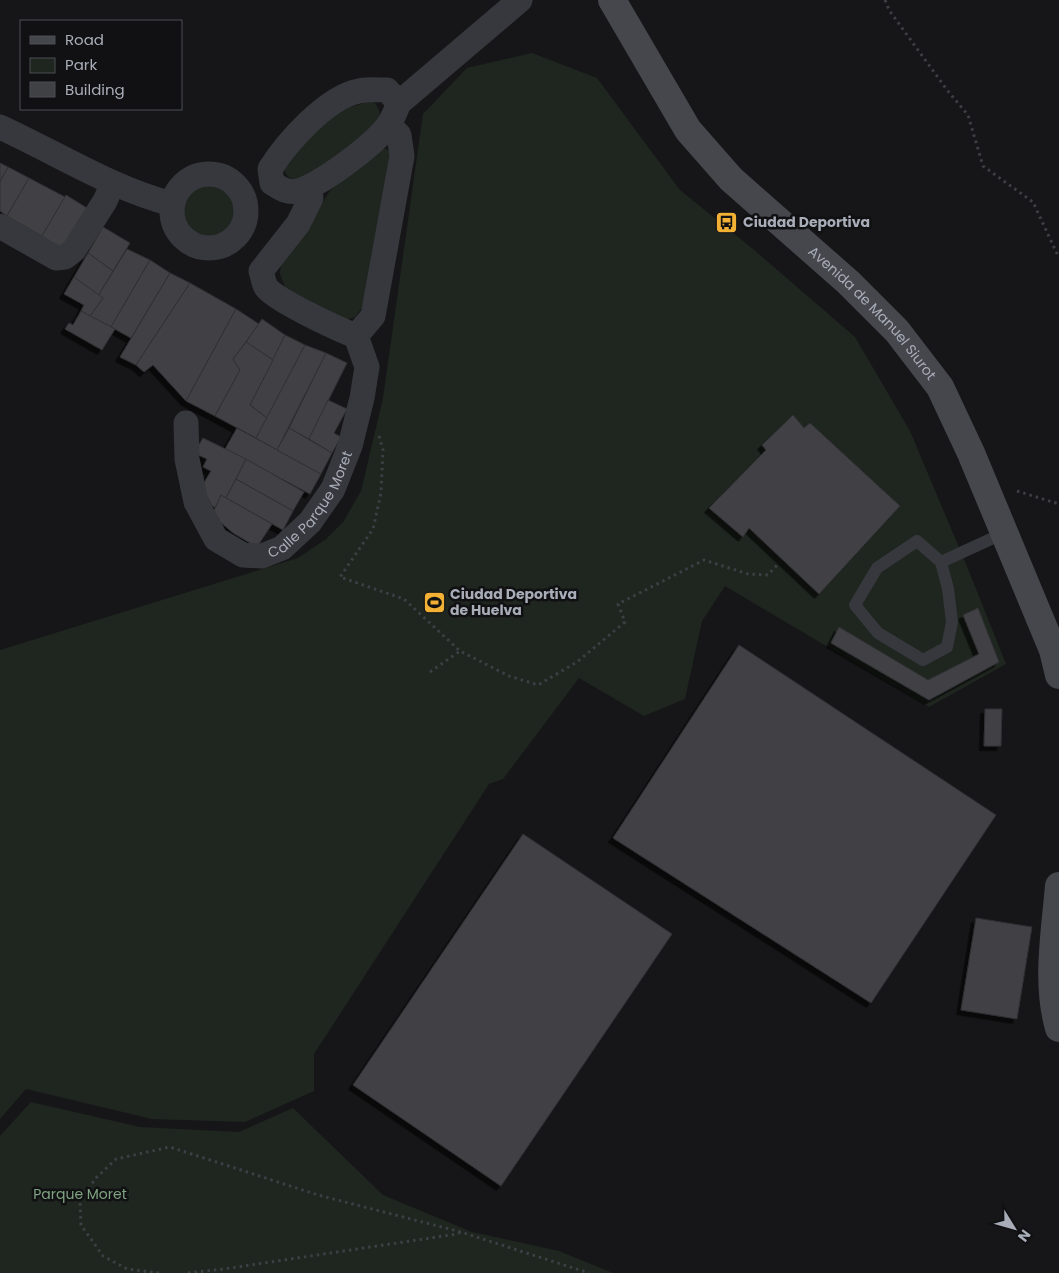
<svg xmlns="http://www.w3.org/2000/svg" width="1059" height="1273" font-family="Poppins,sans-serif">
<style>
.green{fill:#1e261f}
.building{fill:#404145;stroke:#303034;filter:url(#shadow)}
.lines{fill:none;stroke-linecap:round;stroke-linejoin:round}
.path{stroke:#3d3f44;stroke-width:3;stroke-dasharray:2.5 4;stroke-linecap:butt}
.lane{stroke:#37383d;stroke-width:12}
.street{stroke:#37383d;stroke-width:25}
.secondary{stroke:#45474d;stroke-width:28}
.labels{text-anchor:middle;stroke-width:5;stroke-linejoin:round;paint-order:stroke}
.poi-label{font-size:14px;font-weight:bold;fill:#a8adb8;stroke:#111113;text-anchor:start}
.street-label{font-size:14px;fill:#a8adb8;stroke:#111113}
.park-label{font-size:14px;fill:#7fa381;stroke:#111113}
</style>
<defs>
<filter id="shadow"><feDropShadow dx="-4.5" dy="4.5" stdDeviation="0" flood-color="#0009"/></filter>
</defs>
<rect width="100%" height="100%" fill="#161618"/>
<g class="green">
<polygon points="532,53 597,78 680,190 753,249 855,337 910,431 966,564 1006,664 929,707 725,586 702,621 685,699 644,716 579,678 503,779 489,784 314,1054 314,1091 245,1122 152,1119 26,1089 0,1119 0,650 298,558 326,539 343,522 361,491 383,398 423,114 467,68"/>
<path d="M373,100c4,6 9,12 6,20 -8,16 -64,50 -81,61l-10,-4 -4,-7 42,-55z"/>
<polygon points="380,148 387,149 393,156 364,305 355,317 342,321 285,287 280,274 281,263 306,231 329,192 339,181"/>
<circle cx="209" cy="211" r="28"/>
<polygon points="31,1102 140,1127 239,1132 293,1108 383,1195 472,1232 559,1251 613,1273 0,1273 0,1136"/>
</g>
<g class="building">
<polygon points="0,163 8,167 0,182"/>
<polygon points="8,167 29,178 7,216 0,211 0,182"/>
<polygon points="29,178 65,197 42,236 7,216"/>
<polygon points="66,195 87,208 63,249 42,236"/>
<polygon points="103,227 130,243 113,271 88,253"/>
<polygon points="127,249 150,260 111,327 90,316 103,298 98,296"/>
<polygon points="88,253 113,271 98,296 74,277"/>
<polygon points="150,260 170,273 131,338 111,327"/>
<polygon points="170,273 190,283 136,365 120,357"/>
<polygon points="74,277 103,298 90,316 81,311 84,305 64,294"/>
<polygon points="190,283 236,309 186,401 153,365 144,372 136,365"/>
<polygon points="236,309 259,324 233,359 240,370 215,416 186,401"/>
<polygon points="81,311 115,329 102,350 65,329 69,323 73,325"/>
<polygon points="262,319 285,335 273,360 246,342"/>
<polygon points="285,335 305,345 267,418 250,405"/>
<polygon points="246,342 273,360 250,405 267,418 256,438 215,416 240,370 233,359"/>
<polygon points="305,345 326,353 277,450 256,438"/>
<polygon points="326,353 347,363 309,439 289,428"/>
<polygon points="328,400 347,409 334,433 341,437 332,453 309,439"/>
<polygon points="793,415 804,428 810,423 900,506 819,594 749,528 743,537 709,508 766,450 762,445"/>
<polygon points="237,428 321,474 310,494 225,449"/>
<polygon points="289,428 332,453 321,474 277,450"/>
<polygon points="203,438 246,459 226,498 221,495 215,508 211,504 202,486 211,471 203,467 207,459 194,453"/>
<polygon points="246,459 304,492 293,511 236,479"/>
<polygon points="236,479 293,511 283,530 226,498"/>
<polygon points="221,495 272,524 257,547 233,533 212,515"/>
<polygon points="978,608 999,662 929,700 831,643 839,627 928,680 979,654 963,615"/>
<polygon points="739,645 996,815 871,1003 613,838"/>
<polygon points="985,709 1002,709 1001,746 984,746"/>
<polygon points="523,834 672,934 501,1186 353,1085"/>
<polygon points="976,918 1032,927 1017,1019 961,1010"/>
</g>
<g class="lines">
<g class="path">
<polyline points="885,0 889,10 947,90 968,115 983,166 1033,202 1059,258"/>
<polyline points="379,436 383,450 381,493 373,529 340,577 404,599 460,651 509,676 538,685 577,662 625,622 618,604 704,560 748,574 768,575 779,563"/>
<polyline points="1017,491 1059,504"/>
<polyline points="430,672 460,651"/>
<polyline points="159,1273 127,1269 103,1256 81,1225 80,1201 96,1178 116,1159 170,1147 318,1195 461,1232 589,1273"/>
<polyline points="188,1273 224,1269 457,1234 461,1232"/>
</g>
<polyline class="lane" points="941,562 917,541 877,568 855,605 878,633 923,660 947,647 952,622 948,589 941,562 1004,533"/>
<g class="street">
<path d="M399,103l-12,-13c-9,0 -19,-1 -28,1 -32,6 -72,51 -89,78l2,14c8,5 15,10 25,8 20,-3 81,-49 92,-67 4,-6 7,-14 10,-21l121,-103"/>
<path d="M0,127c57,26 111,61 172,77"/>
<circle cx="209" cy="211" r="37"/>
<path d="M309,187l2,11 -13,26 -37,47c2,5 2,11 5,16 7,12 74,43 90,49"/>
<polyline points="0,226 56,258 65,257 74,250 105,201 113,183"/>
<polyline points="356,336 373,316 402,156 399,135 389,125"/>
<path id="s1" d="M186,423l1,36 9,43 20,37 27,16 19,1 20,-8 28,-26 23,-33 17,-43 12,-48 5,-31 -11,-31"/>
</g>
<g class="secondary">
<path id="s2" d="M612,0l76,130 43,49 117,103 49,49 43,56 31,66 82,197 6,25"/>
<path d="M1059,886c-4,47 -13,97 0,142"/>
</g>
</g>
<defs>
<symbol id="bus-square" viewBox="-11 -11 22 22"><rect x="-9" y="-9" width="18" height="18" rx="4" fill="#f2b134" stroke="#111113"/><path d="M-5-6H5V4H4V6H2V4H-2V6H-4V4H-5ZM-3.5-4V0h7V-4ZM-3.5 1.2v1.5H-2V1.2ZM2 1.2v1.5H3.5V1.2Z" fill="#111"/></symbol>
<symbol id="stadium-square" viewBox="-11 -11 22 22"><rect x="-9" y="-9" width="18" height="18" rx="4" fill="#f2b134" stroke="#111113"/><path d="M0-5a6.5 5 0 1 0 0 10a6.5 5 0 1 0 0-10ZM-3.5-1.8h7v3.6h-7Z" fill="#111"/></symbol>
</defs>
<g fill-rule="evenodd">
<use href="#bus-square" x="714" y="210" width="25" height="25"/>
<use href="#stadium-square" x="422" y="590" width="25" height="25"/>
</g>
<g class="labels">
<g class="poi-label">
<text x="743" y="227">Ciudad Deportiva</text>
<text x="450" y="599">Ciudad Deportiva<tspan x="450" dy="16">de Huelva</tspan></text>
</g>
<g class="street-label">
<text dy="5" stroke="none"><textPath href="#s2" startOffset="411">Avenida de Manuel Siurot</textPath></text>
<text dy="5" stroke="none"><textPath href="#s1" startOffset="246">Calle Parque Moret</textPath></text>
</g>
<g class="park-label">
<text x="80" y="1199">Parque Moret</text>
</g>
</g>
<rect x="20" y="20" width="162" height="90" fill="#111113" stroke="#4d4f55"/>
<rect x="30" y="36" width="25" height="8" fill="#45474d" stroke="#4d4f55"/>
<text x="65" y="45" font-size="15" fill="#a8adb8">Road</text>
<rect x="30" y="58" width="25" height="15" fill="#1e261f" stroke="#4d4f55"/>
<text x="65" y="70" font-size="15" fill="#a8adb8">Park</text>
<rect x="30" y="82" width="25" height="15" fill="#404145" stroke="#4d4f55"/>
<text x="65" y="95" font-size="15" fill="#a8adb8">Building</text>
<g transform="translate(1014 1228) rotate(127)" stroke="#111113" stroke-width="4" paint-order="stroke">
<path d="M0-4L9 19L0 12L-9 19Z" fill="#a8adb8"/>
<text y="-8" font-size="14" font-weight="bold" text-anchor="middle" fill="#a8adb8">N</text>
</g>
</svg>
